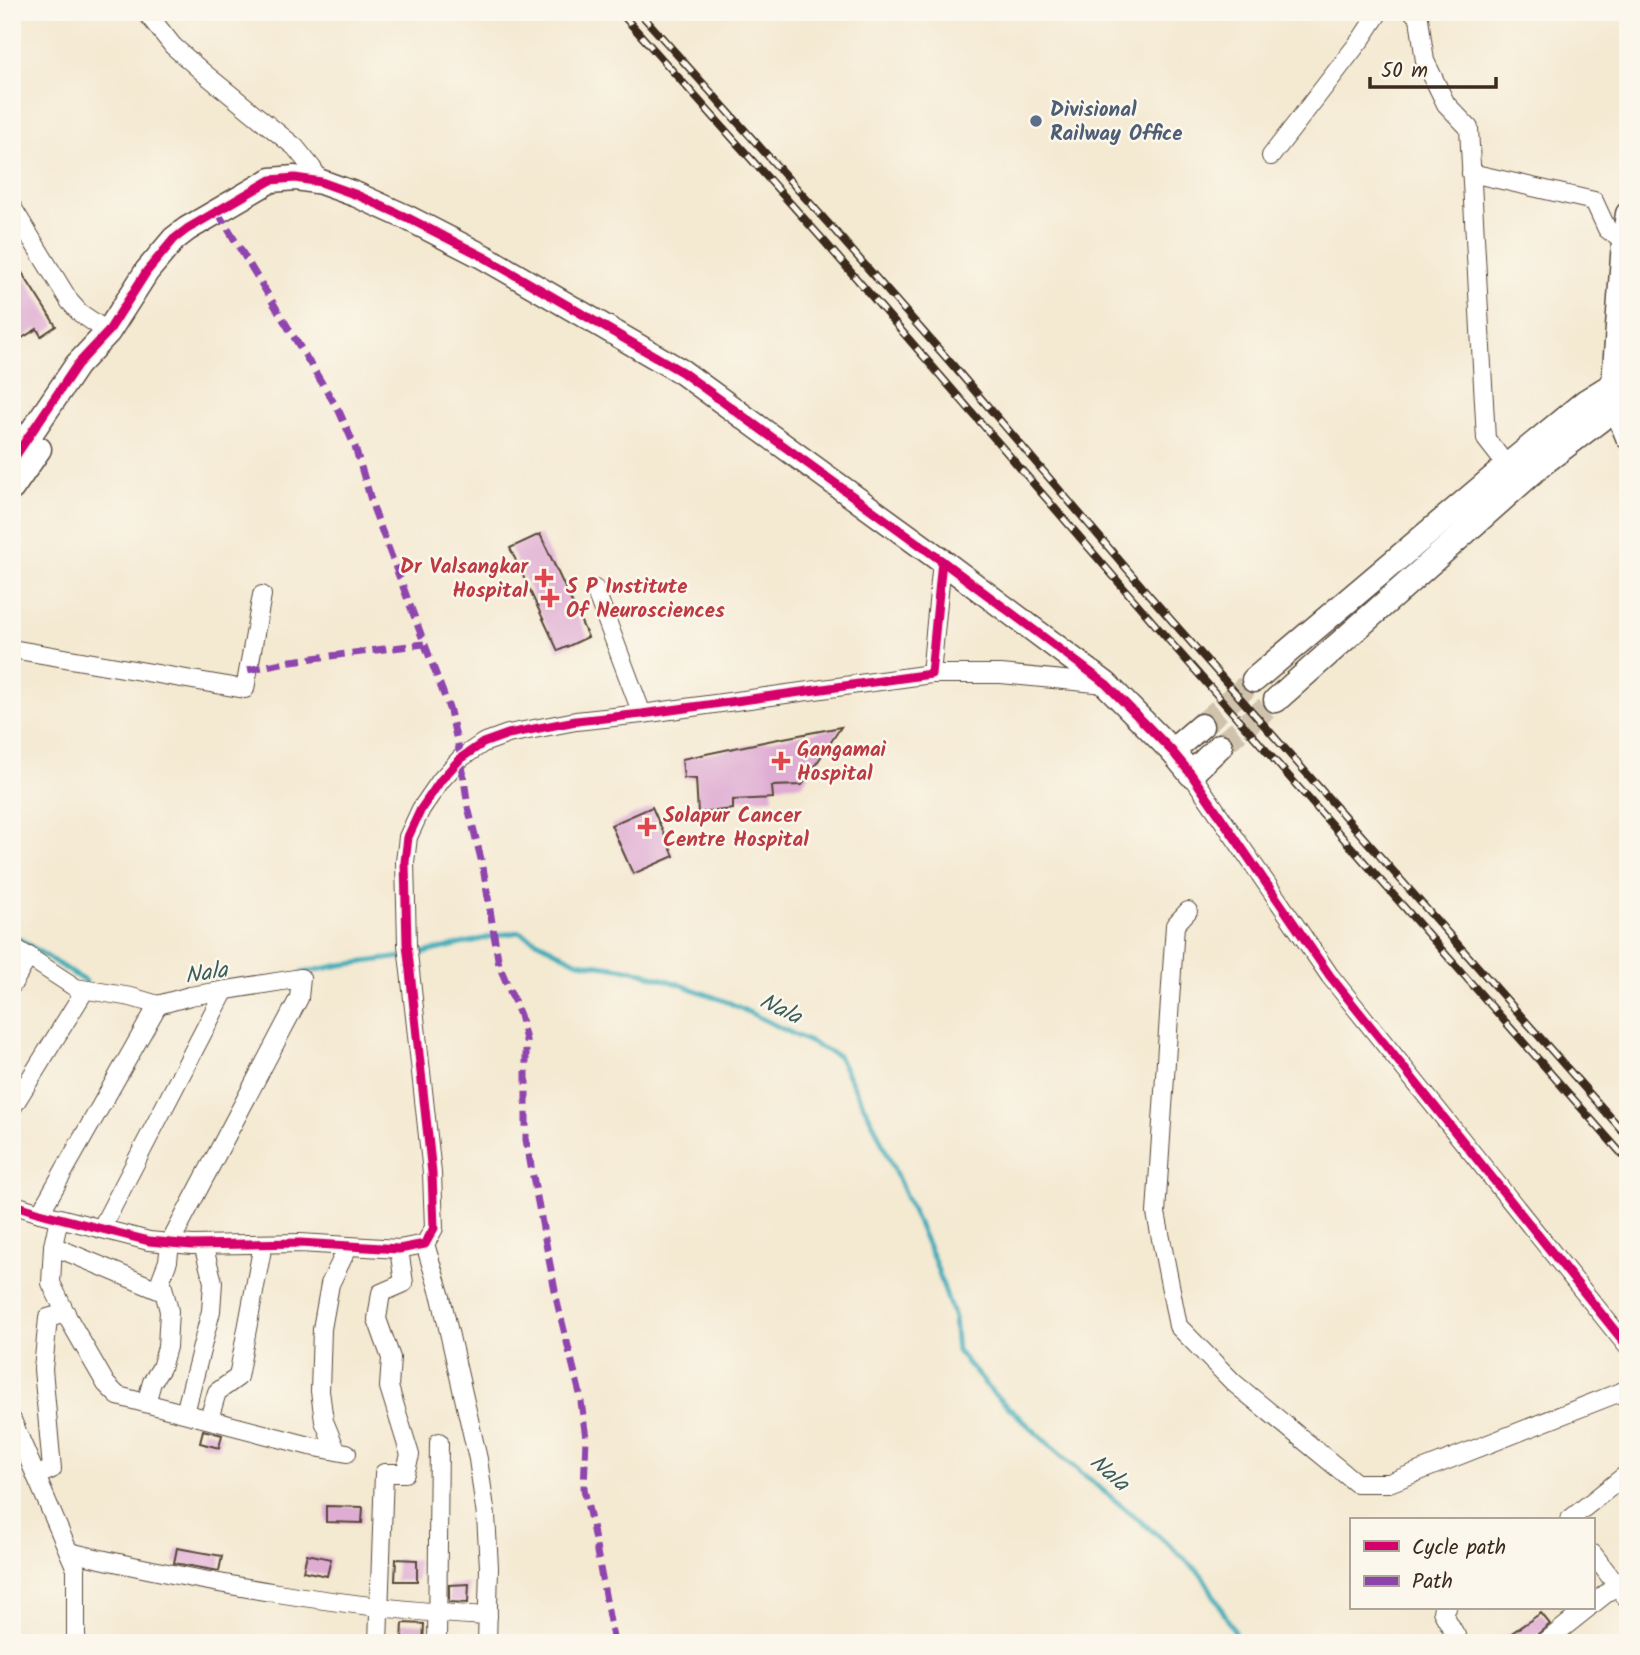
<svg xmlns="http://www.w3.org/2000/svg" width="1640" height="1655" font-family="Kalam,sans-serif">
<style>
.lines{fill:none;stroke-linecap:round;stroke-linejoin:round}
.stream{stroke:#3dacb9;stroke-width:5}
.building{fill:#dfacd3}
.secondary-tunnel{stroke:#cfc3ad;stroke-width:24;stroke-dasharray:24 12;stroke-linecap:butt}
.street-casing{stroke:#574739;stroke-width:20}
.secondary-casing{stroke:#574739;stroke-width:27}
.street{stroke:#fff;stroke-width:18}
.secondary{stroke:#fff;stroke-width:24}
.rail-casing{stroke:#3b2a1e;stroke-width:8}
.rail{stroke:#fbf7ec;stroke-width:5;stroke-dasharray:16;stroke-linecap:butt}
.quiet{stroke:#8e44ad;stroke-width:7;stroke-dasharray:14 7;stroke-linecap:butt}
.cycleway-casing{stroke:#fbf7ec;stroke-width:13}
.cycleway{stroke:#d6006c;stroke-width:9}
.service-dot{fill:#5c6f8a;stroke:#fbf7ec;stroke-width:2.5}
.health-dot{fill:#e0444e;stroke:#fbf7ec;stroke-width:2.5}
.labels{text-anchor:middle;stroke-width:5;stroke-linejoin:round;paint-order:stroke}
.service-label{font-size:21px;font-weight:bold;fill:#4e5e75;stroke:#fbf7ec;text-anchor:start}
.health-label{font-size:21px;font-weight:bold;fill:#be3a42;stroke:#fbf7ec;text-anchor:start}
.water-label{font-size:23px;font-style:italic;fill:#3c5e5c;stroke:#fbf7ec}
</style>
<rect width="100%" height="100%" fill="#fbf7ec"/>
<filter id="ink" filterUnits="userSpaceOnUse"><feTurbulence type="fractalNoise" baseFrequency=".0143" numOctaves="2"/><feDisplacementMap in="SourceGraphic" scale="14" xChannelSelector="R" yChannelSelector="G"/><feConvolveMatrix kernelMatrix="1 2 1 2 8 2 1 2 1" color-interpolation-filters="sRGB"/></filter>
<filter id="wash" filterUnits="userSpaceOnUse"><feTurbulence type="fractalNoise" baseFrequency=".00686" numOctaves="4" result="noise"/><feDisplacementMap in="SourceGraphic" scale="28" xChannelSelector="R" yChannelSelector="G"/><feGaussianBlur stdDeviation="1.57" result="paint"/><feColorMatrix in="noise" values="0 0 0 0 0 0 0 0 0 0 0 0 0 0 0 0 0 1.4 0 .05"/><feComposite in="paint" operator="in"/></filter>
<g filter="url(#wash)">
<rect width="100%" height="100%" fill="#f4e9d1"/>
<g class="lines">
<g class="stream">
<polyline points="12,934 86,982"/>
<polyline points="301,973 341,965 410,956 499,935 519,932 578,962 633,970 679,984 730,1003 838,1056 876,1129 935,1262 954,1318 957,1351 994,1394 1067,1461 1167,1543 1202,1575 1232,1627 1238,1643"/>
</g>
</g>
<g id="blocks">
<g class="building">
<polygon points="12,257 56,326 41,336 37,329 12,344"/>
<polygon points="540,534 588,637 558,651 510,548"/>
<polygon points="841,727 802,785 772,786 773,798 733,800 733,809 698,813 696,779 684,778 682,759 768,741"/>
<polygon points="652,807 674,856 633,874 611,825"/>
<polygon points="203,1430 222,1435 219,1448 200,1443"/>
<polygon points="326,1506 363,1507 362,1523 326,1522"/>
<polygon points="177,1548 222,1556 219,1571 174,1563"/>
<polygon points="307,1554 331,1559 327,1576 303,1571"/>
<polygon points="396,1559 417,1560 417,1581 395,1581"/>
<polygon points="469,1584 468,1603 449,1602 449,1585"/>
<polygon points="1541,1613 1550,1624 1527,1643 1497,1643"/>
<polygon points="403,1623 424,1624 423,1643 402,1643"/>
</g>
</g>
</g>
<g filter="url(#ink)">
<use href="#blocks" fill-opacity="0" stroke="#574739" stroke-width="2"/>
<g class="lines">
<g class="secondary-tunnel">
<polyline points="1201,726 1254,680"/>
<polyline points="1220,746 1276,700"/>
</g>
<defs>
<g id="street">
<polyline points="146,12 173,46 205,74 295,147 312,168 321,182"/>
<polyline points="1413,12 1419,18 1425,61 1446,104 1469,128 1486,439 1507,466"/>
<polyline points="1271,156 1362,38 1379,12"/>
<polyline points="1471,173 1594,201 1607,229 1624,242"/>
<polyline points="12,207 70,302 80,313 108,332"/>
<polyline points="595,589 642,714"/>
<polyline points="12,649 245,689 262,595"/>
<polyline points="931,674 1001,674 1106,684"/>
<polyline points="1191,774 1330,976 1628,1347"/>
<polyline points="1188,911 1175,925 1156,1213 1178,1326 1234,1383 1356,1483 1389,1483 1628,1389"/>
<polyline points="12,946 76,988 131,997 158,1005 190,996 301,978 299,998 170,1243 168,1261 161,1279 169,1311 167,1347 161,1368 152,1382 146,1403"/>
<polyline points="12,985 29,956"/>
<polyline points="12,1108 85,990"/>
<polyline points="12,1204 40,1213 149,1241 192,1245 300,1243 399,1249 425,1244 434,1228 432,1173 407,944 405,862 408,837 421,809 441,780 461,758 483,743 508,734 576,721 642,714 931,674 942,561"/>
<polyline points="40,1213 158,1005"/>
<polyline points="59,1218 53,1246 51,1283 68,1318 106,1384 118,1396 310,1446 347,1453"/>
<polyline points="101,1229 225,990"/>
<polyline points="425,1244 441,1297 478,1459 486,1516 489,1567 487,1643"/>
<polyline points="53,1246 163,1292"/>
<polyline points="185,1413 211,1311 213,1282 203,1245"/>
<polyline points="209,1419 217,1392 238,1377 263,1244"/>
<polyline points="12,1420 76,1569 76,1643"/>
<polyline points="336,1450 324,1421 320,1391 322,1329 330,1284 348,1247"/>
<polyline points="36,1476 52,1469 43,1369 48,1318 66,1313"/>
<polyline points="1569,1520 1628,1473"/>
<path d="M69,1552c137,31 279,57 419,64"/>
<polyline points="1593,1554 1628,1600"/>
<polyline points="1593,1604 1628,1576"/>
<polyline points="1447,1608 1442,1611 1460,1643"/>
<polyline points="378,1643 384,1473 405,1473 410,1455 389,1387 391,1358 377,1319 381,1293 404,1283 399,1249"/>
<polyline points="437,1643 439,1442"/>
<polyline points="1544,1643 1588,1608"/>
</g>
<g id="secondary">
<polyline points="1628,214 1624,242 1614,384 1618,412 1628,437"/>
<polyline points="12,461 77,365 108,332 147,271 174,239 187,229 271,180 295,178 321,182 357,195 408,218 484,257 682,372 942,561 1106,684 1172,751 1191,774 1220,746"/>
<polyline points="12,488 39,449"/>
<polyline points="1254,680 1507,466 1585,402 1614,384"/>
<polyline points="1276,700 1543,463 1605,416 1618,412 1628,413"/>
<polyline points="1172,751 1201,726"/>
</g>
</defs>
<use href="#street" class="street-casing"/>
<use href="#secondary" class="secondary-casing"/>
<use href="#street" class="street"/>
<use href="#secondary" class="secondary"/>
<defs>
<g id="rail">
<polyline points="620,12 824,241 1165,636 1628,1161"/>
<polyline points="639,12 835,231 950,362 1150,596 1628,1137"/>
</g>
</defs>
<use href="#rail" class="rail-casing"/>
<use href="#rail" class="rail"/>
<g class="quiet">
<polyline points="217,211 339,411 355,447 374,510 450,711 461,758 468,807 483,867 499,965 520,1015 526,1040 526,1140 558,1306 580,1394 586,1438 584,1489 592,1525 614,1643"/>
<polyline points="248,670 291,661 424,644"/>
</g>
<defs>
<g id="cycleway">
<polyline points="12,461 77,365 108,332 147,271 174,239 187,229 271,180 295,178 321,182 357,195 408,218 484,257 682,372 942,561 1106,684 1172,751 1191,774 1330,976 1628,1347"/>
<polyline points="12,1204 40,1213 149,1241 192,1245 300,1243 399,1249 425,1244 434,1228 432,1173 407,944 405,862 408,837 421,809 441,780 461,758 483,743 508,734 576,721 642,714 931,674 942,561"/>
</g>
</defs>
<use href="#cycleway" class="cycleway-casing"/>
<use href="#cycleway" class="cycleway"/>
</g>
</g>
<circle class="service-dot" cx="1036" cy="121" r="7"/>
<g class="health-dot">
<path d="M540.5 567.5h7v7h7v7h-7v7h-7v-7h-7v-7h7z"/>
<path d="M546.5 587.5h7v7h7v7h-7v7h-7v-7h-7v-7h7z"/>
<path d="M777.5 750.5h7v7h7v7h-7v7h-7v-7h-7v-7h7z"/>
<path d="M643.5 816.5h7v7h7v7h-7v7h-7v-7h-7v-7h7z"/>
</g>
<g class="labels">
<g class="service-label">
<text x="1050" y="116">Divisional<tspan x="1050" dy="24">Railway Office</tspan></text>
</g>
<g class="health-label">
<text x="528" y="573" text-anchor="end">Dr Valsangkar<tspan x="528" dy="24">Hospital</tspan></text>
<text x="566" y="593">S P Institute<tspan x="566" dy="24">Of Neurosciences</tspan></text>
<text x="797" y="756">Gangamai<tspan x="797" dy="24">Hospital</tspan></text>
<text x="663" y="822">Solapur Cancer<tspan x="663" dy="24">Centre Hospital</tspan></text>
</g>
<g class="water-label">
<text transform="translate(206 972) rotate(-9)" y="8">Nala</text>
<text transform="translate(781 1008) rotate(26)" y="8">Nala</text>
<text transform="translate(1110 1472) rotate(41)" y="8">Nala</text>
</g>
</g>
<rect width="1640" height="1655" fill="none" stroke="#fbf7ec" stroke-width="42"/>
<rect x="1350" y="1518" width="245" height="91" fill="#fbf7ec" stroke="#aea59a" stroke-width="2"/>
<rect x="1364" y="1541" width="35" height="10" fill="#d6006c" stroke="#aea59a" stroke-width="2"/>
<text x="1412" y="1554" font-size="21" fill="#3b2a1e">Cycle path</text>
<rect x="1364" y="1576" width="35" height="10" fill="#8e44ad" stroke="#aea59a" stroke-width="2"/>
<text x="1412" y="1588" font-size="21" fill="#3b2a1e">Path</text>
<path d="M1370 77v10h126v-10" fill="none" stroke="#3b2a1e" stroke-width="3.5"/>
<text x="1381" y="77" font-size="21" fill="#3b2a1e" stroke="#fbf7ec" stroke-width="5" paint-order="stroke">50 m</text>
</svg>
